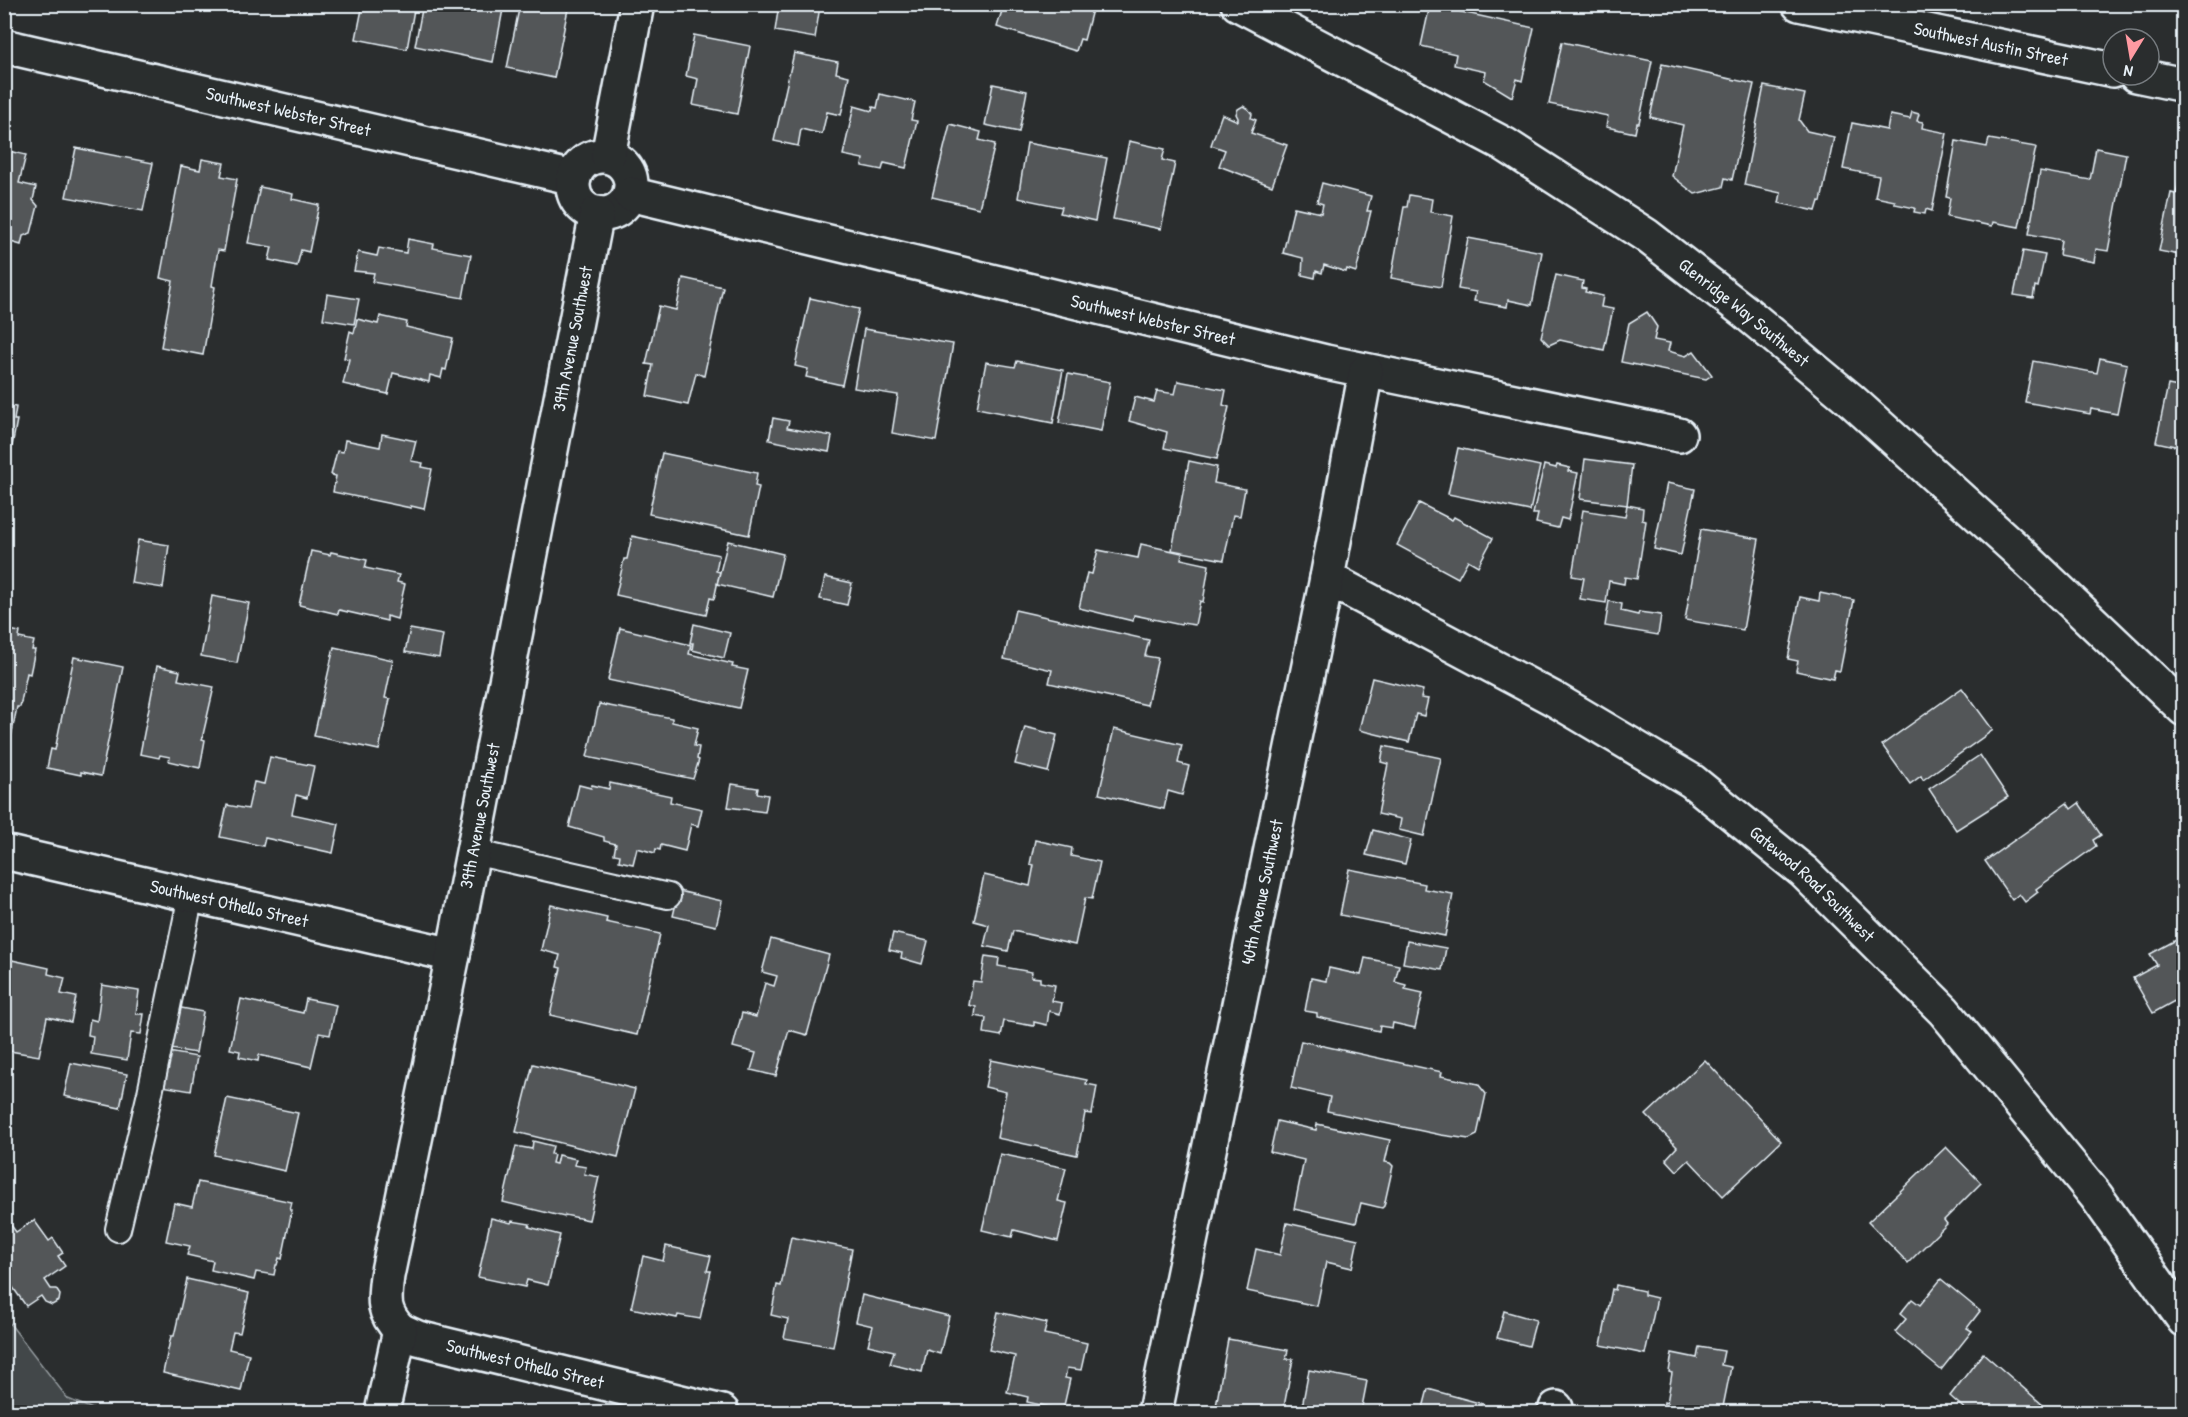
<svg xmlns="http://www.w3.org/2000/svg" width="2188" height="1417" font-family="'Patrick Hand',sans-serif">
<style>
.green{fill:#424648;stroke:#959ca0;stroke-width:1.5}
.building{fill:#535759;stroke:#e8f1f8;stroke-width:1.5}
.lines{fill:none;stroke-linecap:round;stroke-linejoin:round}
.lane-casing{stroke:#e8f1f8;stroke-width:28}
.street-casing{stroke:#e8f1f8;stroke-width:38}
.lane{stroke:#2a2d2e;stroke-width:24}
.street{stroke:#2a2d2e;stroke-width:33}
.labels{text-anchor:middle;stroke-width:4.5;stroke-linejoin:round;paint-order:stroke}
.street-label{font-size:18px;fill:#e8f1f8;stroke:#2a2d2e}
</style>
<rect width="100%" height="100%" fill="#2a2d2e"/>
<filter id="ink" filterUnits="userSpaceOnUse"><feTurbulence type="fractalNoise" baseFrequency=".0167" numOctaves="2"/><feDisplacementMap in="SourceGraphic" scale="12" xChannelSelector="R" yChannelSelector="G"/><feConvolveMatrix kernelMatrix="1 2 1 2 8 2 1 2 1" color-interpolation-filters="sRGB"/></filter>
<g filter="url(#ink)">
<polygon class="green" points="4,1316 68,1399 100,1412 5,1412"/>
<g class="building">
<polygon points="363,4 415,4 407,49 356,39"/>
<polygon points="423,4 504,4 493,62 415,46"/>
<polygon points="520,4 569,4 554,78 507,68"/>
<polygon points="779,4 820,6 815,38 775,31"/>
<polygon points="1004,4 1089,4 1093,6 1084,40 1080,39 1076,51 997,27"/>
<polygon points="1430,5 1534,28 1522,81 1517,79 1512,97 1484,80 1486,72 1454,65 1456,54 1421,46"/>
<polygon points="694,35 750,46 737,114 693,105 698,79 686,76"/>
<polygon points="1562,42 1652,61 1639,123 1637,123 1635,133 1606,127 1608,116 1549,104"/>
<polygon points="794,53 838,62 836,73 849,76 841,115 827,112 822,134 801,129 798,146 774,141"/>
<polygon points="1662,64 1754,84 1732,180 1725,178 1723,187 1695,194 1672,176 1683,125 1650,117"/>
<polygon points="993,84 1027,91 1019,132 985,125"/>
<polygon points="1764,86 1805,94 1799,120 1807,131 1834,137 1821,202 1819,201 1816,211 1779,203 1781,193 1744,185"/>
<polygon points="880,94 915,102 911,120 917,121 906,168 884,163 882,170 862,166 863,159 843,155 854,106 872,111 873,107 877,108"/>
<polygon points="1243,106 1248,109 1252,114 1251,118 1256,120 1251,133 1287,145 1272,186 1219,166 1225,150 1211,145 1222,114 1238,121 1238,118 1236,114 1238,109"/>
<polygon points="1912,112 1919,114 1917,121 1923,122 1922,128 1947,133 1932,211 1926,209 1925,214 1914,212 1915,208 1895,204 1895,201 1875,197 1879,176 1843,169 1852,123 1887,130 1890,115 1910,119"/>
<polygon points="950,124 981,132 979,140 995,144 979,208 932,197"/>
<polygon points="1989,139 2036,147 2019,227 1993,222 1992,226 1947,217 1950,198 1946,197 1956,141 1987,147"/>
<polygon points="1129,141 1165,149 1162,160 1175,163 1161,229 1113,219"/>
<polygon points="1027,143 1107,158 1095,221 1060,213 1062,207 1018,198"/>
<polygon points="76,148 153,163 143,211 66,197"/>
<polygon points="2096,148 2126,154 2108,251 2096,249 2094,262 2059,255 2061,240 2029,234 2040,171 2090,180"/>
<polygon points="4,150 26,155 19,183 36,187 33,200 38,206 31,233 23,236 21,245 4,240"/>
<polygon points="202,159 224,163 221,176 237,179 224,251 218,250 212,286 215,287 203,355 161,347 173,281 160,278 181,166 200,170"/>
<polygon points="2184,177 2184,256 2159,251 2171,193 2176,194 2179,180"/>
<polygon points="1322,183 1371,196 1367,211 1371,211 1356,272 1347,269 1346,272 1324,265 1322,273 1316,271 1315,278 1302,275 1303,258 1283,253 1294,207 1321,213 1323,204 1317,202"/>
<polygon points="260,187 293,194 292,199 319,205 309,252 301,250 297,266 269,260 272,247 248,243"/>
<polygon points="1409,195 1432,199 1430,212 1453,216 1441,287 1391,278 1404,207 1407,207"/>
<polygon points="1468,238 1542,252 1532,305 1508,300 1507,307 1474,301 1476,292 1458,289"/>
<polygon points="408,239 434,244 433,248 471,255 463,298 372,282 374,273 354,271 358,252 377,256 379,248 406,253"/>
<polygon points="2023,251 2045,255 2038,287 2035,286 2033,298 2014,295"/>
<polygon points="1556,275 1583,281 1582,288 1586,289 1585,292 1603,296 1601,307 1613,309 1604,350 1560,340 1549,345 1541,337"/>
<polygon points="683,278 723,287 704,376 696,373 688,405 647,396 653,365 646,364 659,306 676,310"/>
<polygon points="327,294 359,299 354,324 323,319"/>
<polygon points="810,298 859,309 842,385 806,377 808,369 795,366"/>
<polygon points="1647,312 1657,327 1654,340 1670,343 1668,351 1686,356 1694,351 1712,375 1706,379 1621,362 1629,323"/>
<polygon points="380,316 407,322 406,327 453,338 446,370 443,369 441,378 430,375 429,382 393,373 388,394 343,384 349,359 344,358 350,331 354,333 357,319 378,324"/>
<polygon points="864,329 953,344 936,441 892,433 898,395 854,388"/>
<polygon points="2100,358 2127,364 2117,414 2091,409 2090,414 2025,402 2033,361 2097,373"/>
<polygon points="1017,361 1063,370 1053,423 977,408 986,362 1015,367"/>
<polygon points="1068,374 1110,382 1101,431 1059,423"/>
<polygon points="1178,381 1226,390 1223,405 1229,407 1217,459 1164,448 1167,432 1129,421 1135,397 1154,402 1157,391 1175,394"/>
<polygon points="2168,385 2184,388 2184,448 2156,442"/>
<polygon points="4,405 16,407 14,420 17,420 12,446 4,444"/>
<polygon points="773,418 789,421 787,428 832,436 829,452 769,440"/>
<polygon points="382,434 416,441 411,461 423,463 422,467 432,469 424,509 411,506 411,508 333,492 336,476 331,475 337,451 343,452 345,440 380,447"/>
<polygon points="1458,448 1540,466 1530,511 1448,494"/>
<polygon points="662,453 757,473 755,486 759,487 749,535 649,514"/>
<polygon points="1585,459 1632,465 1627,505 1580,499"/>
<polygon points="1189,461 1217,467 1214,483 1245,489 1240,516 1233,515 1224,560 1172,550"/>
<polygon points="1544,465 1556,468 1557,465 1570,468 1568,471 1578,473 1568,520 1561,518 1558,528 1536,523 1538,514 1533,514"/>
<polygon points="1667,483 1695,489 1681,555 1654,549"/>
<polygon points="1419,503 1452,520 1454,517 1493,538 1478,566 1468,560 1458,578 1397,545"/>
<polygon points="1627,505 1643,508 1642,520 1646,521 1637,579 1625,577 1624,584 1609,581 1606,603 1580,599 1584,578 1572,576 1583,510 1625,517"/>
<polygon points="1701,529 1759,539 1743,630 1685,620"/>
<polygon points="632,536 719,555 716,571 720,572 714,599 710,598 706,615 616,595 624,559 627,559"/>
<polygon points="138,540 169,545 163,588 131,583"/>
<polygon points="728,541 783,554 773,597 717,584"/>
<polygon points="1141,544 1182,553 1181,559 1209,565 1203,602 1200,601 1195,625 1182,623 1181,625 1134,615 1133,621 1079,608 1087,573 1092,574 1098,550 1138,558"/>
<polygon points="311,551 330,555 331,552 367,560 365,568 399,575 397,582 405,584 397,619 387,616 387,621 339,610 338,614 299,605"/>
<polygon points="825,577 852,583 847,605 820,599"/>
<polygon points="1820,593 1854,600 1840,671 1835,670 1833,679 1796,671 1798,661 1788,659 1800,597 1819,601"/>
<polygon points="212,596 249,603 237,663 201,656"/>
<polygon points="1609,601 1622,604 1621,611 1638,615 1639,612 1661,615 1658,635 1605,626"/>
<polygon points="1015,610 1149,640 1145,656 1158,658 1147,705 1049,683 1052,670 1004,659"/>
<polygon points="694,624 730,633 724,658 692,650 693,643 690,643"/>
<polygon points="620,628 691,645 689,654 733,664 732,667 748,670 739,708 608,680"/>
<polygon points="4,629 20,632 19,638 34,641 32,650 35,650 30,674 27,673 20,707 17,707 10,742 4,741"/>
<polygon points="410,629 443,635 439,658 405,652"/>
<polygon points="334,647 393,660 385,698 390,699 379,750 314,736"/>
<polygon points="74,657 123,667 101,776 81,772 81,775 47,768 51,749 55,750"/>
<polygon points="157,666 180,671 178,680 214,687 202,739 205,740 200,768 169,761 170,757 160,755 159,758 140,754"/>
<polygon points="1372,678 1423,690 1421,698 1428,699 1424,716 1416,714 1409,742 1359,730"/>
<polygon points="1962,688 1993,730 1923,780 1921,776 1910,784 1882,745"/>
<polygon points="599,704 672,718 672,722 698,728 694,746 699,747 697,759 699,760 693,779 587,757"/>
<polygon points="1025,727 1057,735 1048,772 1015,764"/>
<polygon points="1114,729 1182,745 1178,763 1189,766 1182,795 1168,791 1164,809 1099,794"/>
<polygon points="1384,746 1441,758 1424,836 1399,830 1401,819 1378,814 1388,764 1381,762"/>
<polygon points="1980,755 2008,797 1956,830 1929,789"/>
<polygon points="270,757 314,766 307,798 296,795 292,814 339,824 333,853 265,838 263,846 220,837 227,805 248,809 254,782 264,784"/>
<polygon points="610,783 671,796 670,802 702,809 698,826 691,824 685,851 661,845 660,850 656,849 655,853 637,848 633,864 619,861 620,855 614,854 616,844 604,841 604,837 569,827 579,785 591,788 592,785 609,789"/>
<polygon points="732,784 758,788 757,793 768,795 765,812 728,807"/>
<polygon points="2067,803 2071,809 2079,803 2101,835 2093,840 2096,846 2036,889 2038,892 2025,902 2019,894 2012,900 1985,861"/>
<polygon points="1373,830 1411,840 1405,864 1366,855"/>
<polygon points="1035,840 1072,848 1071,856 1100,862 1092,899 1085,898 1075,945 1013,931 1008,951 984,946 989,925 974,921 984,875 1030,886 1034,865 1030,864"/>
<polygon points="1349,869 1425,884 1424,889 1453,894 1445,936 1340,915"/>
<polygon points="679,891 722,901 716,926 673,916"/>
<polygon points="551,905 607,918 606,922 660,934 637,1035 550,1015 561,968 557,967 560,955 541,950"/>
<polygon points="893,933 928,941 922,964 901,958 902,953 889,950"/>
<polygon points="771,939 829,955 807,1035 789,1030 776,1076 751,1070 756,1053 733,1047 742,1013 756,1017 765,983 774,986 777,976 762,972"/>
<polygon points="2178,939 2184,945 2184,1004 2181,1005 2178,999 2153,1013 2133,978 2157,965 2150,954"/>
<polygon points="1407,941 1446,948 1442,970 1403,963"/>
<polygon points="985,956 999,958 998,966 1032,972 1031,977 1040,978 1040,982 1055,985 1052,1001 1062,1003 1060,1014 1049,1011 1047,1025 1034,1022 1034,1026 1004,1021 1001,1036 984,1033 986,1018 975,1016 976,1007 969,1005 973,981 981,982"/>
<polygon points="1365,958 1399,965 1395,982 1406,985 1405,989 1423,993 1415,1028 1393,1023 1392,1028 1380,1026 1379,1031 1317,1017 1317,1013 1305,1011 1311,978 1326,981 1329,968 1361,975"/>
<polygon points="12,960 49,968 48,974 65,978 61,994 76,997 71,1022 47,1017 39,1056 4,1050 4,970 5,966 10,967"/>
<polygon points="102,985 139,991 136,1014 144,1014 141,1034 131,1033 127,1060 91,1054 93,1036 88,1035 90,1019 97,1021"/>
<polygon points="241,999 303,1013 306,999 336,1005 330,1035 319,1033 311,1067 259,1055 258,1061 239,1057 240,1051 230,1049"/>
<polygon points="171,1006 203,1012 196,1053 164,1048"/>
<polygon points="1301,1041 1442,1072 1441,1076 1478,1084 1486,1094 1477,1135 1469,1139 1441,1135 1327,1111 1330,1097 1291,1088"/>
<polygon points="163,1051 197,1057 191,1091 156,1085"/>
<polygon points="991,1060 1087,1080 1086,1084 1097,1086 1092,1114 1085,1113 1077,1155 997,1138 1006,1092 985,1087"/>
<polygon points="1705,1060 1781,1141 1723,1196 1689,1160 1677,1171 1666,1159 1677,1147 1646,1115"/>
<polygon points="71,1063 127,1074 120,1108 64,1096"/>
<polygon points="533,1064 635,1089 618,1157 516,1132"/>
<polygon points="227,1098 298,1113 285,1171 214,1155"/>
<polygon points="1277,1121 1316,1130 1317,1124 1390,1140 1385,1162 1390,1163 1393,1166 1384,1206 1382,1208 1361,1203 1356,1223 1294,1209 1304,1160 1270,1152"/>
<polygon points="533,1141 553,1146 551,1154 554,1155 552,1163 556,1164 558,1155 576,1159 574,1165 586,1167 584,1174 599,1177 589,1220 565,1215 564,1217 503,1202 516,1146 532,1149"/>
<polygon points="1946,1147 1981,1183 1944,1220 1947,1224 1908,1263 1868,1222"/>
<polygon points="1000,1154 1066,1168 1058,1201 1067,1203 1058,1241 1014,1230 1012,1237 982,1230"/>
<polygon points="198,1182 292,1202 290,1210 292,1210 282,1259 279,1258 277,1265 276,1265 274,1275 256,1272 254,1280 211,1270 213,1261 187,1255 190,1246 166,1241 174,1203 192,1207"/>
<polygon points="4,1216 16,1232 34,1220 49,1241 53,1238 63,1253 58,1256 65,1266 45,1280 51,1289 56,1289 60,1295 59,1301 52,1305 45,1302 41,1296 26,1306 12,1286 7,1289 4,1286"/>
<polygon points="491,1218 511,1223 512,1221 530,1224 529,1227 560,1235 548,1285 527,1280 525,1287 478,1277"/>
<polygon points="1287,1223 1358,1239 1352,1268 1326,1262 1317,1306 1247,1291 1256,1249 1280,1255"/>
<polygon points="791,1237 852,1249 833,1347 784,1338 788,1319 771,1315 777,1285 781,1286"/>
<polygon points="666,1246 711,1256 707,1271 711,1271 700,1319 678,1315 677,1318 631,1308 643,1256 663,1261"/>
<polygon points="187,1279 249,1293 240,1333 233,1332 229,1349 249,1354 241,1391 163,1373 171,1336 174,1336"/>
<polygon points="1941,1279 1980,1311 1967,1328 1972,1331 1941,1370 1895,1332 1906,1319 1900,1314 1912,1299 1920,1305"/>
<polygon points="1616,1285 1644,1291 1644,1295 1657,1298 1645,1354 1601,1345 1612,1289 1615,1290"/>
<polygon points="862,1295 949,1316 940,1354 927,1350 922,1372 890,1364 894,1351 868,1345 873,1326 856,1322"/>
<polygon points="1504,1311 1536,1320 1529,1346 1497,1338"/>
<polygon points="998,1312 1047,1323 1044,1334 1087,1343 1081,1370 1067,1368 1065,1378 1070,1379 1063,1410 1027,1402 1028,1397 1007,1392 1015,1356 989,1350"/>
<polygon points="1228,1339 1288,1350 1286,1359 1293,1359 1283,1412 1215,1412"/>
<polygon points="1699,1347 1724,1351 1721,1365 1731,1367 1722,1412 1662,1412 1664,1402 1667,1403 1672,1373 1669,1372 1672,1353 1697,1358"/>
<polygon points="1983,1353 2051,1412 1968,1412 1950,1396"/>
<polygon points="1309,1370 1367,1381 1361,1412 1301,1412"/>
<polygon points="1428,1389 1483,1404 1481,1412 1422,1412"/>
</g>
<g class="lines">
<defs>
<g id="lane">
<polyline points="473,852 668,896"/>
<polyline points="118,1229 150,1093 191,895"/>
</g>
<g id="street">
<path id="s1" d="M1238,4l266,140 143,92 97,75 107,89 167,151 166,158"/>
<path id="s2" d="M1799,4l314,66"/>
<path id="s3" d="M4,46l570,132"/>
<polyline points="2136,75 2184,85"/>
<circle cx="602" cy="185" r="29"/>
<polyline points="608,156 637,4"/>
<path id="s4" d="M630,194l696,168 353,73"/>
<path id="s5" d="M1327,578l227,121 138,82 112,91 140,139 152,185 88,124"/>
<path id="s6" d="M4,852l449,103"/>
<path id="s7" d="M400,1330l18,8 304,74"/>
<path id="s8" d="M382,1412l18,-82c-18,-18 -16,-30 -13,-54l66,-321 144,-742"/>
<path id="s9" d="M1155,1412l172,-834 39,-207"/>
<polyline points="1555,1412 1556,1408"/>
</g>
</defs>
<use href="#lane" class="lane-casing"/>
<use href="#street" class="street-casing"/>
<use href="#lane" class="lane"/>
<use href="#street" class="street"/>
</g>
</g>
<g class="labels">
<g class="street-label">
<text dy="6" stroke="none"><textPath href="#s2" startOffset="196">Southwest Austin Street</textPath></text>
<text dy="6" stroke="none"><textPath href="#s3" startOffset="292">Southwest Webster Street</textPath></text>
<text dy="6" stroke="none"><textPath href="#s1" startOffset="594">Glenridge Way Southwest</textPath></text>
<text dy="6" stroke="none"><textPath href="#s4" startOffset="538">Southwest Webster Street</textPath></text>
<text dy="6" stroke="none"><textPath href="#s8" startOffset="1098">39th Avenue Southwest</textPath></text>
<text dy="6" stroke="none"><textPath href="#s8" startOffset="612">39th Avenue Southwest</textPath></text>
<text dy="6" stroke="none"><textPath href="#s5" startOffset="576">Gatewood Road Southwest</textPath></text>
<text dy="6" stroke="none"><textPath href="#s9" startOffset="531">40th Avenue Southwest</textPath></text>
<text dy="6" stroke="none"><textPath href="#s6" startOffset="231">Southwest Othello Street</textPath></text>
<text dy="6" stroke="none"><textPath href="#s7" startOffset="130">Southwest Othello Street</textPath></text>
</g>
</g>
<rect width="2188" height="1417" fill="none" stroke="#2a2d2e" stroke-width="24"/>
<rect x="12" y="12" width="2164" height="1393" fill="none" stroke="#e8f1f8" stroke-width="2" filter="url(#ink)"/>
<g transform="translate(2131 57) rotate(191)"><circle r="28" fill="#2a2d2e" stroke="#767b7f" stroke-width="1.5"/>
<path d="M0-4.5L10 22L0 15L-10 22Z" fill="#ff9aa2"/>
<text y="-9" font-size="16" font-weight="bold" text-anchor="middle" fill="#e8f1f8">N</text>
</g>
</svg>
